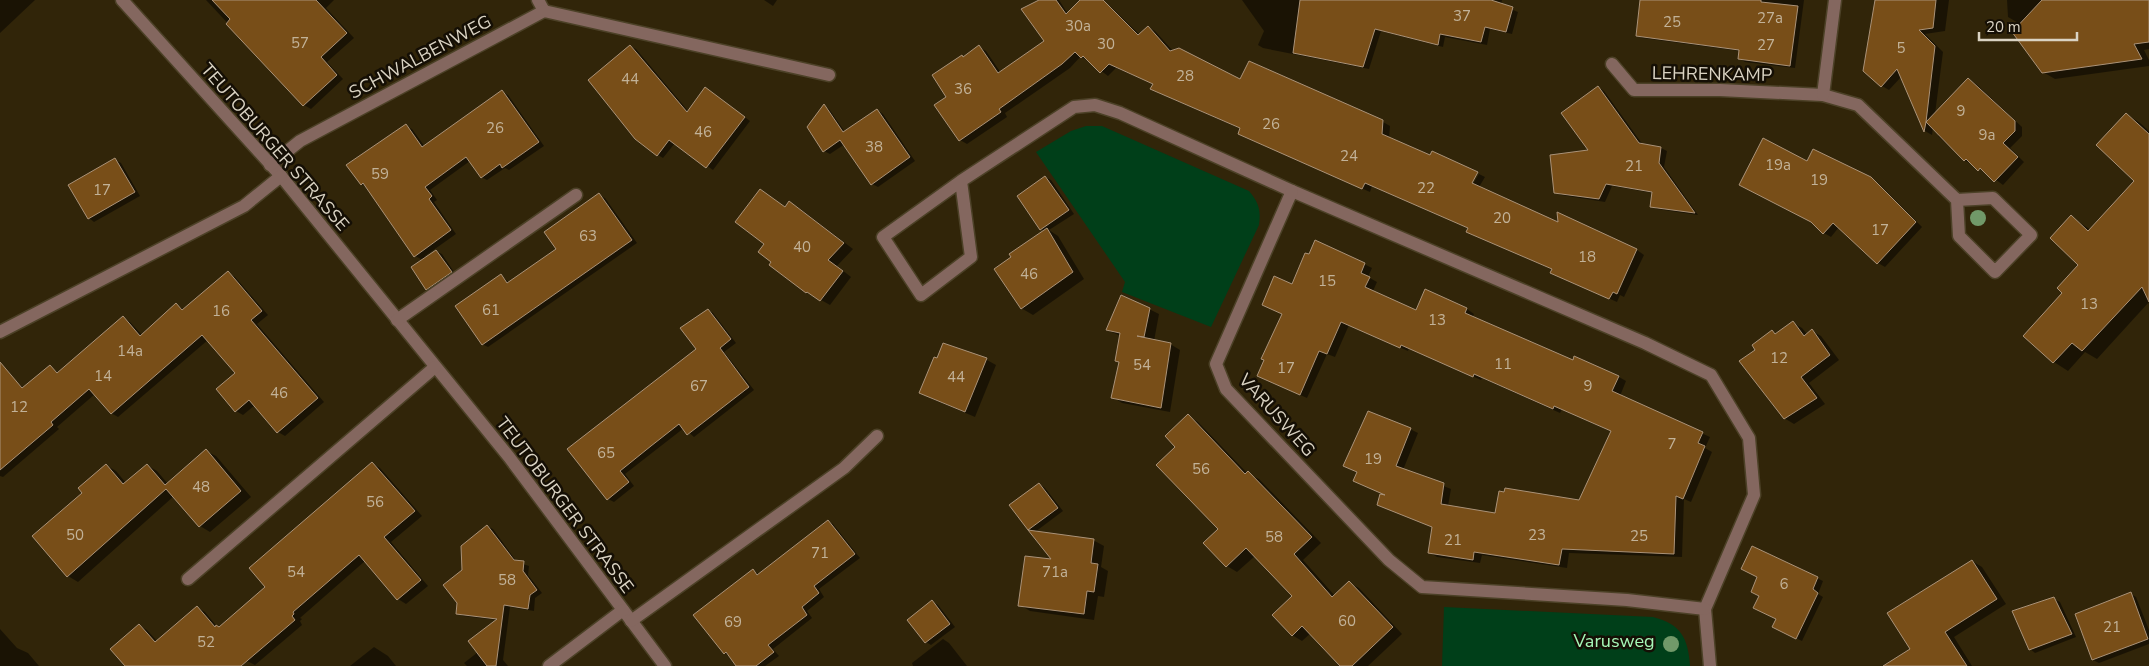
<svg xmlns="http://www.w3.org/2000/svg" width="2149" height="666" font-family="'Nunito Sans',sans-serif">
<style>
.green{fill:#003f19}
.shadow{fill:#0007}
.building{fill:#784e18;stroke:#aa9278}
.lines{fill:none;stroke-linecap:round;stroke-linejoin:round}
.minor-casing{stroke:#4c4127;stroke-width:15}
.minor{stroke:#84675f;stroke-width:12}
.tree{fill:#719969}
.labels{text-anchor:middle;stroke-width:5;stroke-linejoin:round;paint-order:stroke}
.number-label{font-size:15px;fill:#c2b298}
.street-label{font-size:18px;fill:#dad3c3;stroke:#150f05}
.park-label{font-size:18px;fill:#a6f8b8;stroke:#150f05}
</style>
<rect width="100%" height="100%" fill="#312509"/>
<g class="green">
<path d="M1086,126h16l147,65c10,12 12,19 10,34l-48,102 -89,-35 3,-10 -89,-130 35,-21z"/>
<path d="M1444,607l209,10c28,7 35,21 37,49h-248z"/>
</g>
<g class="shadow">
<polygon points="0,0 35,0 0,33"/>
<polygon points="206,0 334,0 326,8 354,38 327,62 343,79 311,109 304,105"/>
<polygon points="764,0 777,0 773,6"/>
<polygon points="1042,0 1059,0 1068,14 1082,0 1101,0 1111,7 1140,35 1148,27 1155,31 1173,51 1241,81 1383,122 1390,126 1389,139 1470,189 1479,174 1485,177 1479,187 1559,224 1558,215 1637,250 1644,255 1624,297 1620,295 1617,302 1559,276 1553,270 1475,235 1469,228 1372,186 1370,192 1246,137 1241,129 1159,93 1152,89 1154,84 1116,68 1108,76 1081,56 1070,68 1005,113 1007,117 967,144 960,140 936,105 948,97 962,56 964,57 979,47 986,51 1001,73 1046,42"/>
<polygon points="1242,0 1502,0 1501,5 1518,12 1512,34 1490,29 1487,45 1445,37 1443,47 1381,31 1369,69 1263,48 1258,45 1264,31"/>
<polygon points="1641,0 1804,0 1795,68 1745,62 1739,58 1740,51 1642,38 1637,35"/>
<polygon points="1875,0 1949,0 1945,31 1925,34 1943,52 1935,114 1968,79 1976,84 2022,127 2022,136 2010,148 2024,162 2003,185 1987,173 1964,160 1938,136 1940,134 1933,127 1932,135 1925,131 1902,76 1889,90 1882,86"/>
<polygon points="2007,0 2149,0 2149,49 2144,50 2149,60 2149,66 2055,79 2043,72 2020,24 2008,17"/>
<polygon points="630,46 636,49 689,112 711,92 750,121 713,170 675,143 663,158 658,155"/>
<polygon points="1598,87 1604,91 1643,145 1661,148 1667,151 1664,167 1698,215 1657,209 1652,206 1653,193 1612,186 1605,202 1561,195 1555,192 1590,151"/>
<polygon points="502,92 508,95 544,146 509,170 505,168 487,180 481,177 470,161 430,190 437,200 434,202 456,234 425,256 427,258 436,251 442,254 456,275 433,292 427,289 423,260 415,256 367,187 361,184 406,126 412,129 425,147"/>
<polygon points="824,106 829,109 845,132 877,110 883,114 915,161 878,187 872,184 845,144 830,154 824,151"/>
<polygon points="2126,114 2140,123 2149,131 2149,302 2097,359 2085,352 2068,371 2054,362 2025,336 2064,293 2080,265 2071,217 2091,230 2136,181"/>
<polygon points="115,160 121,163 140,196 94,222 89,218"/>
<polygon points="1808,163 1870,178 1878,183 1922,227 1885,267 1878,263 1839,227 1831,237 1824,233"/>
<polygon points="1045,177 1051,180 1074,214 1049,230 1058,236 1084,279 1033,315 1021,308 1044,231 1041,229"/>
<polygon points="760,190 786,208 790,203 799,208 853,249 837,266 851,277 830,305 807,292 771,264 773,262 765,244"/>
<polygon points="599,195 605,198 637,243 488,347 482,344 501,276 509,282 557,249"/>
<polygon points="1364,264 1372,268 1368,277 1377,282 1373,291 1416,311 1425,291 1467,309 1474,314 1472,318 1573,362 1619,377 1626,381 1620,396 1710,437 1705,448 1712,452 1691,502 1684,499 1682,557 1569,553 1567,568 1482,555 1480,563 1437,557 1429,552 1433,527 1378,504 1387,496 1358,473 1345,466 1410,429 1418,433 1403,470 1451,489 1448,506 1496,514 1580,502 1612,432 1562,409 1560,413 1482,378 1481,380 1409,348 1408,351 1349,325 1335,357 1327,354 1307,398 1266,380 1292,286"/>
<polygon points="228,273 235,277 268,315 257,324 324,402 285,436 278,432 255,405 243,415 236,411 237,373 208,340 118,417 111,413 95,394 57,427 59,429 3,477 0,476 0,390 13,379 24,388 50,367 59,373 123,317 130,322 142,335 177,305 183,309"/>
<polygon points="1149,309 1159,314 1154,341 1170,344 1180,350 1170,412 1122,403 1113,397 1120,363 1121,336 1107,330"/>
<polygon points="708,310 713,313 736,343 724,352 754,390 694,437 684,428 657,449 625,474 634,486 614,502 608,499 569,449 697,349"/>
<polygon points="1793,323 1802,328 1807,334 1812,331 1821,336 1839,360 1809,383 1825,404 1794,424 1784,418 1757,350 1772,332 1777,335"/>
<polygon points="944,345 987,360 996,365 975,417 930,398 938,360"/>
<polygon points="1188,416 1198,422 1248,474 1259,479 1321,543 1303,560 1335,596 1349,583 1359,588 1402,634 1368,666 1342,666 1311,633 1302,641 1292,635 1293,596 1255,556 1237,572 1227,566 1205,543 1220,529 1177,447"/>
<polygon points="206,451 216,456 251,497 210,532 200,526 174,496 78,582 68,576 34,536 84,493 106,465 116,471 126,483 147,465 157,471 168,484"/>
<polygon points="372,463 380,468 422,516 391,542 428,586 406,604 398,599 365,561 300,618 302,619 300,621 302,625 255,665 247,661 241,666 127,666 139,625 147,630 157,641 197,607 205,612 219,629 267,587"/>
<polygon points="1039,484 1045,488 1063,511 1035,532 1093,540 1104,546 1101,567 1108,571 1104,597 1098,596 1094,620 1030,611 1020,605 1054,560 1011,506"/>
<polygon points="828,521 833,524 860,558 819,589 824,597 807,611 812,618 773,649 779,656 765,666 738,666 730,656 724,653 753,571 759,574"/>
<polygon points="487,526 493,529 517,562 529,566 528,575 542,593 535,598 534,611 510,607 503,660 508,666 467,666 464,663 478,652 497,620 463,616 457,613 463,571"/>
<polygon points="1753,548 1823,581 1818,594 1823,597 1802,641 1779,630 1777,619 1760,596"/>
<polygon points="1972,561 1982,567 2006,604 1954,637 1972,666 1904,666 1912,649"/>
<polygon points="2131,594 2136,597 2149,630 2149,644 2099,663 2093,660 2076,614"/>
<polygon points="2054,599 2060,602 2076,637 2035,653 2030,649"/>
<polygon points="932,602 938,605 955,627 931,645 926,642"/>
<polygon points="0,629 17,648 28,653 39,666 0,666"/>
<polygon points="943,639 949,643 967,666 913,666 912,663"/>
<polygon points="374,647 388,656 396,666 350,666"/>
</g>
<g class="building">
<polygon points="212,0 316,0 347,33 321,57 337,75 303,106 226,24 230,19"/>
<polygon points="1039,0 1056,0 1066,14 1080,0 1103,0 1138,35 1148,26 1170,51 1179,48 1240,79 1249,61 1383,120 1382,134 1430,155 1432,151 1478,172 1472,183 1558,222 1557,212 1637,249 1617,294 1613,292 1609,299 1550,273 1552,269 1466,232 1468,228 1365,183 1362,189 1238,134 1240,128 1150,89 1153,84 1109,64 1100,73 1083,56 1081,58 1075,52 1062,64 999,109 1001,112 959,141 934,105 946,97 932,75 962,55 963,57 979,45 998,73 1044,41 1021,9"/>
<polygon points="1300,0 1491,0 1513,7 1506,32 1485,27 1481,42 1440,34 1438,45 1375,29 1363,67 1293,53"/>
<polygon points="1640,0 1761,0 1761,2 1798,6 1790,66 1738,59 1739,50 1636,36"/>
<polygon points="1875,0 1936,0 1933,28 1919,30 1935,46 1926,122 1968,78 2015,121 2015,131 2003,143 2018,157 1994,182 1980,168 1978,171 1966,159 1964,161 1926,122 1924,132 1897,69 1881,87 1863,71"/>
<polygon points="2042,0 2149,0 2149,42 2134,44 2142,59 2042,73 2012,32"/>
<polygon points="630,45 687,112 705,87 745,117 706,168 669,140 657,156 635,139 588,80"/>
<polygon points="1598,86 1639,143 1661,147 1659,163 1695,213 1650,207 1652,192 1606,184 1599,199 1554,193 1550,155 1588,150 1561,113"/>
<polygon points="502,90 539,142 502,168 500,164 481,178 466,157 425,187 432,196 429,199 451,230 414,257 363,183 361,185 346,165 406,124 422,147"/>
<polygon points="824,104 843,132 877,109 910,157 871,185 840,140 823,152 807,127"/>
<polygon points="2126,113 2149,134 2149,302 2142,287 2082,351 2072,343 2053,363 2023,336 2062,293 2057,288 2078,265 2050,238 2071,215 2088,231 2134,181 2096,145"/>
<polygon points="1763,138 1807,161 1813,149 1871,177 1916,222 1877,264 1833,223 1823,234 1811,222 1739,185"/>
<polygon points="115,158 135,192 88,219 68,185"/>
<polygon points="1045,176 1069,210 1040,230 1017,196"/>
<polygon points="760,189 785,207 789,201 844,243 828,260 843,271 820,301 807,292 806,293 769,265 771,262 758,252 764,244 735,222"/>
<polygon points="599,193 632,240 482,345 455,306 501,274 507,283 556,249 544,232"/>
<polygon points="1047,228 1073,272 1021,309 994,269 1011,257 1009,254"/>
<polygon points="1315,240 1365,263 1361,273 1370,277 1365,287 1416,310 1425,289 1467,308 1465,313 1573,360 1574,356 1619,376 1612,391 1703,432 1698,443 1705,446 1683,499 1676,496 1674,554 1562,549 1559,565 1474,552 1473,560 1428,553 1432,527 1377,505 1380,494 1385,495 1353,481 1357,472 1343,466 1368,411 1411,428 1396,466 1444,483 1441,504 1495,513 1499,491 1504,492 1505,488 1579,500 1611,431 1554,406 1553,409 1474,374 1473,377 1401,345 1400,348 1341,322 1327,354 1319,351 1300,395 1257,376 1264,360 1261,359 1282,314 1262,305 1274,276 1292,284 1305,253 1309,254"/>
<polygon points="436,250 452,272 426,290 411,267"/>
<polygon points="228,271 262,311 251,320 318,398 277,433 249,400 235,412 216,389 235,373 202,335 111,414 89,389 51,422 53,425 0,470 0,362 22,388 50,365 57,373 123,316 140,336 176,303 182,310"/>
<polygon points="1121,295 1150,308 1144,337 1137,336 1171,343 1161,408 1111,398 1119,362 1115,361 1120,333 1106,330"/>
<polygon points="708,309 731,339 720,348 749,387 687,435 679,424 651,446 620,471 629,482 607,500 567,449 696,349 680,328"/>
<polygon points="1793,321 1804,336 1812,329 1830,355 1801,377 1817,398 1784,419 1739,361 1755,350 1752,345 1772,330 1775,334"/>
<polygon points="943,343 987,358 965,412 919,393 934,357 937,358"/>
<polygon points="1188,414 1245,474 1248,471 1312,537 1294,554 1332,597 1349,581 1393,627 1352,666 1340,666 1302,626 1292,636 1272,615 1292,596 1246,548 1226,567 1203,543 1218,529 1156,465 1175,447 1165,436"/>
<polygon points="206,449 241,491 199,527 166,489 67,577 32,536 82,493 78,488 106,464 123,484 147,464 165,485"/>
<polygon points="372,462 415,511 384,537 421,580 397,600 359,555 293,612 294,614 292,616 295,620 241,666 125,666 110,649 139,624 155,642 197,606 215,627 216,625 219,627 265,587 249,568"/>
<polygon points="1039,483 1058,508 1028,530 1009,505"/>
<polygon points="828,520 855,554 814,586 819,593 802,607 807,615 768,645 774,652 756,666 736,666 726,652 724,654 693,615 753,569 757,575"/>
<polygon points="487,525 514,560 524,561 523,571 537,590 530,595 528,609 504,605 496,666 487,666 468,641 497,619 456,614 457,603 443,585 462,570 461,546"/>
<polygon points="1028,530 1094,539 1091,563 1098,564 1094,592 1087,591 1084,614 1018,606 1025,556 1051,559"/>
<polygon points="1752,546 1818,577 1813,589 1818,593 1796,639 1772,627 1776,619 1753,608 1759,596 1751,592 1757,577 1741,569"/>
<polygon points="1972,560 1997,599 1945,632 1967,666 1883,666 1910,649 1887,613"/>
<polygon points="2131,592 2148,639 2092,660 2075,614"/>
<polygon points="2054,597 2072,634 2029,650 2012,611"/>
<polygon points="932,600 950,624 925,643 907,620"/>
</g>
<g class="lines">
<defs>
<g id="minor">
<polyline points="122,0 281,176 509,457 665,666"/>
<polyline points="538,0 544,11"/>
<polyline points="1612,64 1634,90 1720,90 1823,95 1858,105 1957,200 1959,236 1995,272 2031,235 1993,198 1957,200"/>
<polyline points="1823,95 1835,0"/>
<polyline points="270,165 300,141 544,11 829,75"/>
<polyline points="961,181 971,257 921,295 883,237 961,181 1074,107 1095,105 1120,113 1292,191 1645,343 1711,375 1749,438 1754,495 1705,609 1710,666"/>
<polyline points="1292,191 1216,364 1226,389 1389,560 1422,587 1627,600 1705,609"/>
<polyline points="397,320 576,195"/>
<polyline points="0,332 244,206 281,176"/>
<polyline points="188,579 435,367"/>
<polyline points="631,621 844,468 877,436"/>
<polyline points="549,666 623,610"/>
</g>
</defs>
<use href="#minor" class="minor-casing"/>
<use href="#minor" class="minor"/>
</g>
<g class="tree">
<circle cx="1978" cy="218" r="8"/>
<circle cx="1671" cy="644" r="8"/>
</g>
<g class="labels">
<g class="number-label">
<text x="1462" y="21">37</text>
<text x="1770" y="23">27a</text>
<text x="1672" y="27">25</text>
<text x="1078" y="31">30a</text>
<text x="300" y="48">57</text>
<text x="1106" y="49">30</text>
<text x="1766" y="50">27</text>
<text x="1901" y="53">5</text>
<text x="1185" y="81">28</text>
<text x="630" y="84">44</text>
<text x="963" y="94">36</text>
<text x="1961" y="116">9</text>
<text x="1271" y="129">26</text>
<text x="495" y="133">26</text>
<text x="703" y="137">46</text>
<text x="1987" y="140">9a</text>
<text x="874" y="152">38</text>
<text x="1349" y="161">24</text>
<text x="1778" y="170">19a</text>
<text x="1634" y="171">21</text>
<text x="380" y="179">59</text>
<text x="1819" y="185">19</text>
<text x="1426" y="193">22</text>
<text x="102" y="195">17</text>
<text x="1502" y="223">20</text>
<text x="1880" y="235">17</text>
<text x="588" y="241">63</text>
<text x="802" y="252">40</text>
<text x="1587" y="262">18</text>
<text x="1029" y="279">46</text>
<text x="1327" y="286">15</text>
<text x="2089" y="309">13</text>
<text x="491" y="315">61</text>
<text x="221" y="316">16</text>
<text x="1437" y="325">13</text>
<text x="130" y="356">14a</text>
<text x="1779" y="363">12</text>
<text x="1503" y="369">11</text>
<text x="1142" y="370">54</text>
<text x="1286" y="373">17</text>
<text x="103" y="381">14</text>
<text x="956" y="382">44</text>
<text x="699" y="391">67</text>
<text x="1588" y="391">9</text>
<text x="279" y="398">46</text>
<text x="19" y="412">12</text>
<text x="1672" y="449">7</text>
<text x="606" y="458">65</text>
<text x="1373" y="464">19</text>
<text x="1201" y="474">56</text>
<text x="201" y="492">48</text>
<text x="375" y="507">56</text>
<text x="75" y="540">50</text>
<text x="1537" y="540">23</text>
<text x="1639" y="541">25</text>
<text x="1274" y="542">58</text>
<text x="1453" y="545">21</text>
<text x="820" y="558">71</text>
<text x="296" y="577">54</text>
<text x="1055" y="577">71a</text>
<text x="507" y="585">58</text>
<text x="1784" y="589">6</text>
<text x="1347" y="626">60</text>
<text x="733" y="627">69</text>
<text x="2112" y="632">21</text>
<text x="206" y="647">52</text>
</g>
<g class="street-label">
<text transform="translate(420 57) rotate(-28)" y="6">SCHWALBENWEG</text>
<text transform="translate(1712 74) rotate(1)" y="6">LEHRENKAMP</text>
<text transform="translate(275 147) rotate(49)" y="6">TEUTOBURGER STRASSE</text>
<text transform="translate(1277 415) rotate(48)" y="6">VARUSWEG</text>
<text transform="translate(565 505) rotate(53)" y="6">TEUTOBURGER STRASSE</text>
</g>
<g class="park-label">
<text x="1614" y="647">Varusweg</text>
</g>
</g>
<path d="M1979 32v8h98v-8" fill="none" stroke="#dad3c3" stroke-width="2.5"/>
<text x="1986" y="32" font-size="15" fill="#dad3c3" stroke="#150f05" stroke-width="4" paint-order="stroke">20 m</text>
</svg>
